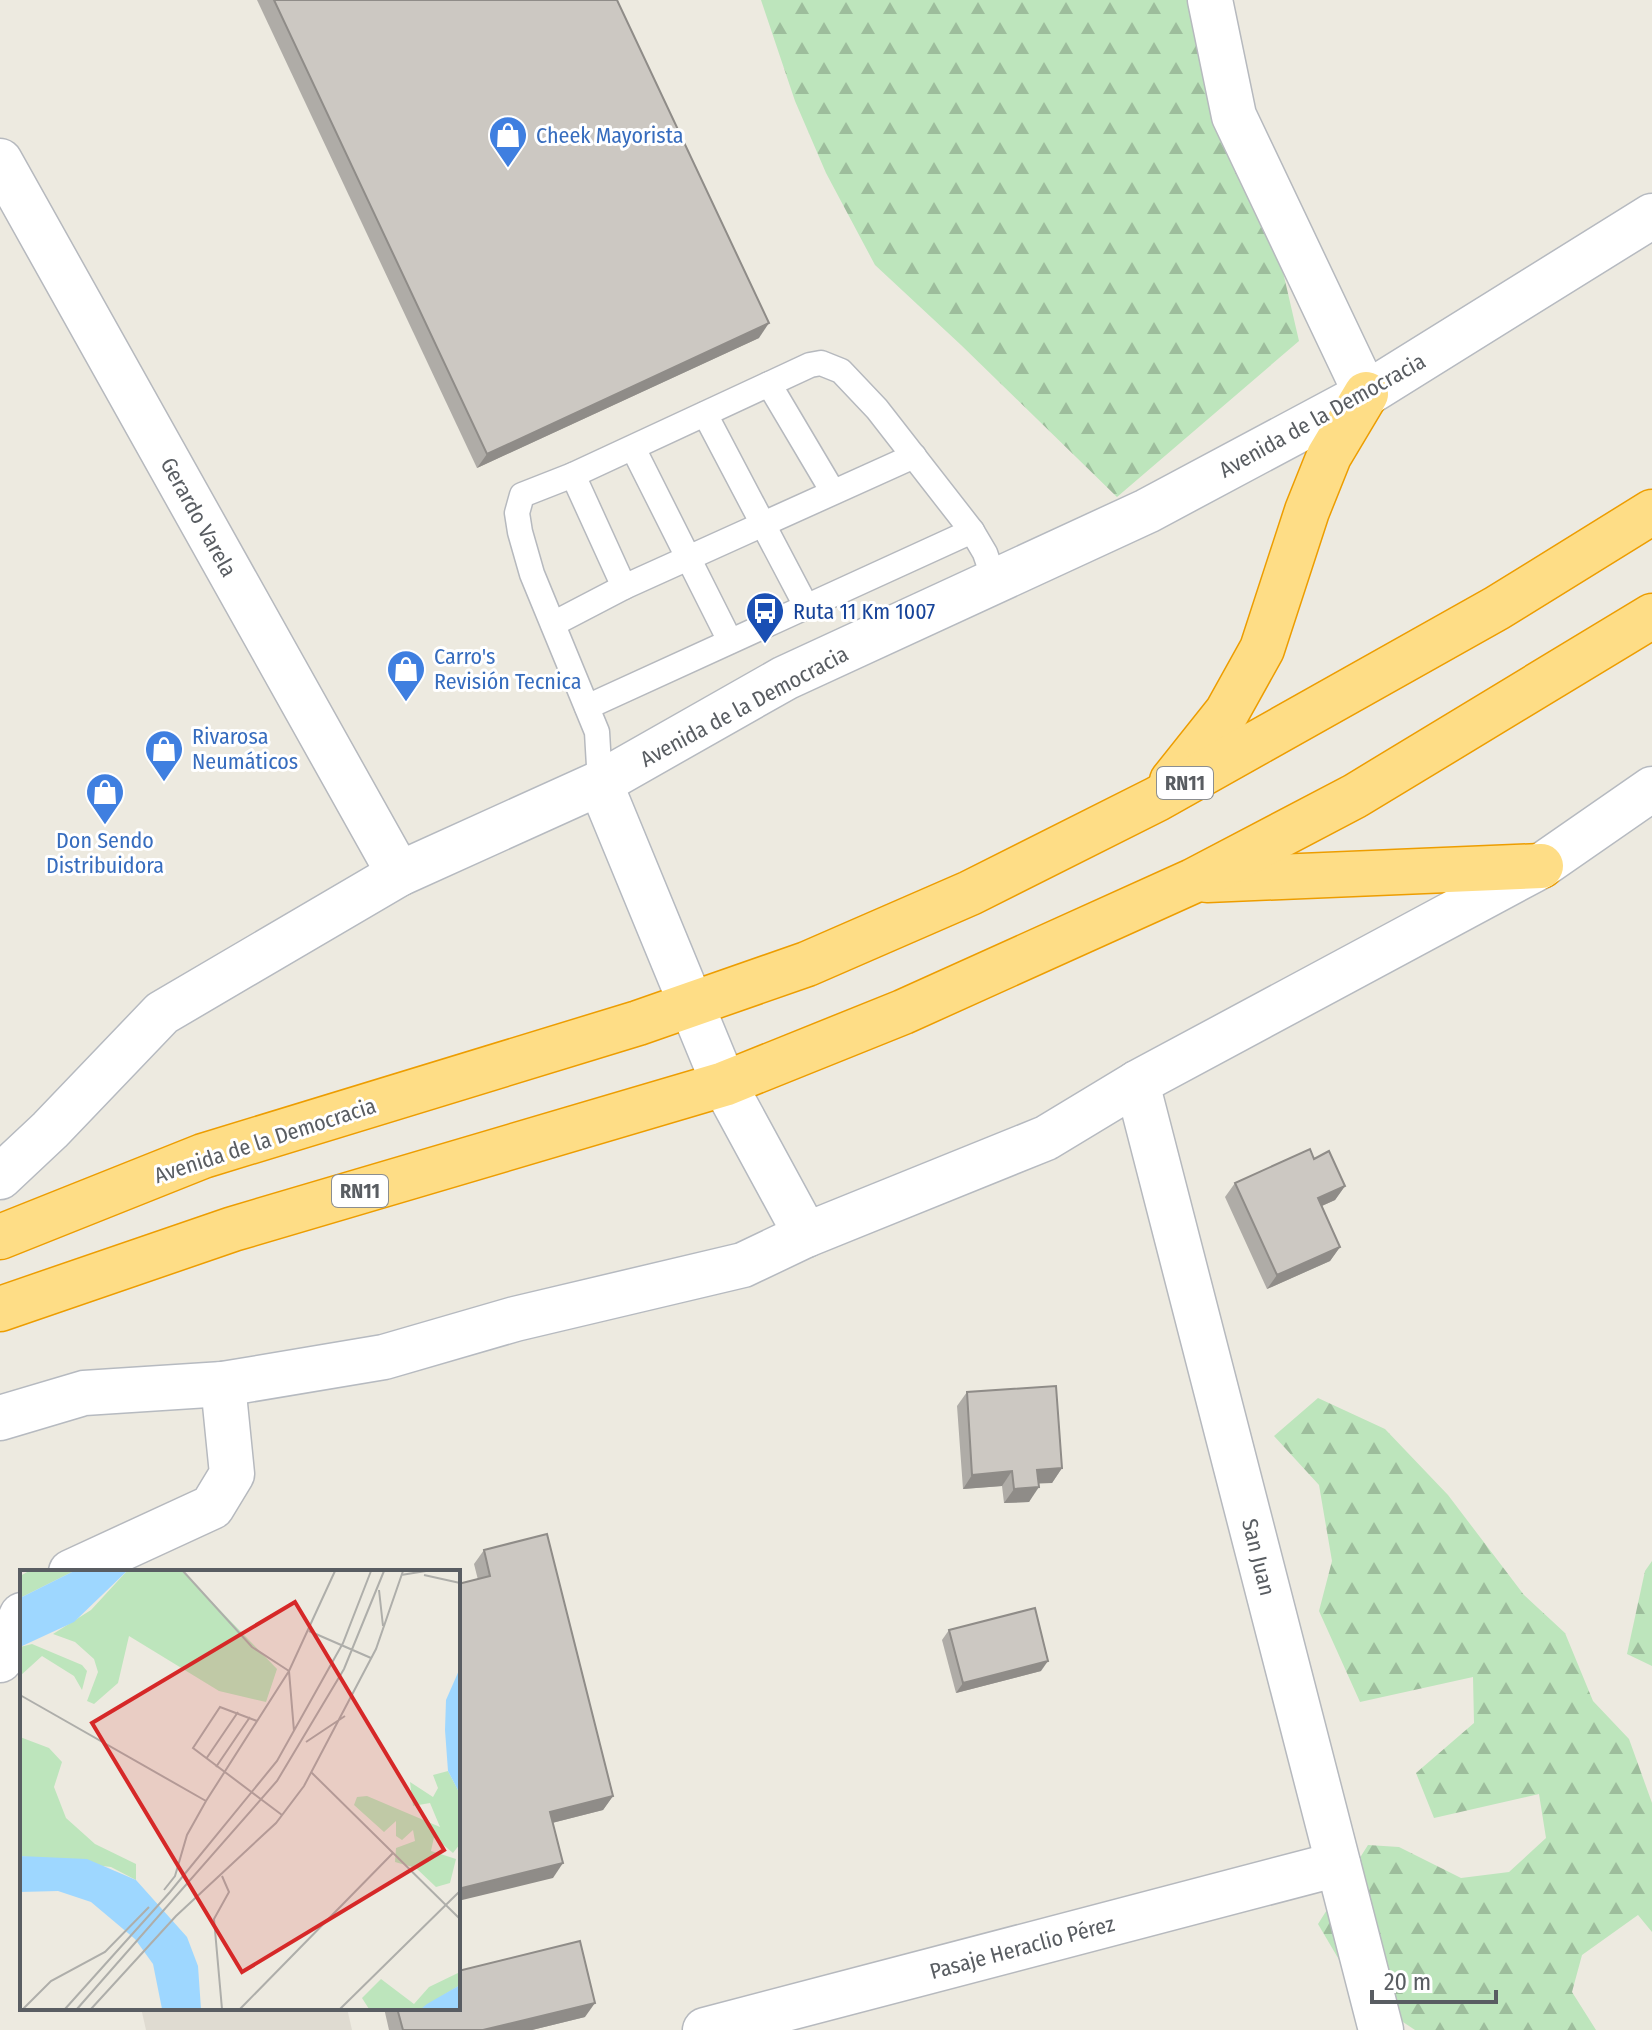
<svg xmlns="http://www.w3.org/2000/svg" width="1652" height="2030" font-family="'Fira Sans Condensed',sans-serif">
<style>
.education{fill:#dfdbd1}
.forest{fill:url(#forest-firs)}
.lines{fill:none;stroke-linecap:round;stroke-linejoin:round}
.lane-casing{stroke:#b6b9be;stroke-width:27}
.street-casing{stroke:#b6b9be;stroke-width:47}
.secondary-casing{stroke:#b6bac0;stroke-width:47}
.highway-casing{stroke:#ed9d00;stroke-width:47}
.lane{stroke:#fff;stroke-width:24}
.street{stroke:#fff;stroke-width:44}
.secondary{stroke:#fff;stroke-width:44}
.highway{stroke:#fedd86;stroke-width:44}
.wall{fill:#afaca7}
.shaded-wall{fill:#8f8c88}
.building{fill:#ccc8c2;stroke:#8f8c88;stroke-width:2}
.labels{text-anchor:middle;stroke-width:6;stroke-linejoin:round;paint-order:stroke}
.shield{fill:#fff;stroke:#8b8e91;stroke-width:2}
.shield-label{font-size:20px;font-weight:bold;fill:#595d62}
.shop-label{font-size:22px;fill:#366cbe;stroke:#fff;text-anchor:start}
.street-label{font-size:22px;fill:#595d62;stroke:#fff}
.transit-label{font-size:22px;fill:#164399;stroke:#fff;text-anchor:start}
.inset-road{fill:none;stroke:#aeaeaa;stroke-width:2}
.view{fill:#d62828;fill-opacity:0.15;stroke:#d62828;stroke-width:4}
.inset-edge{fill:none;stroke:#595d62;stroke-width:4}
</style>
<defs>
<pattern id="forest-firs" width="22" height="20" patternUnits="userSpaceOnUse" patternTransform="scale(2)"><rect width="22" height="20" fill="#bde5bc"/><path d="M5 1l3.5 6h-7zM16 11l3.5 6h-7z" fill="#9dbd9c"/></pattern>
</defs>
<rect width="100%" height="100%" fill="#edeae0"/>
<polygon class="education" points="141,2008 347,2008 352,2030 146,2030"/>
<g class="forest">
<polygon points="761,0 1220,0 1299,341 1117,497 961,345 875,265 826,173 795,101"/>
<polygon points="1318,1398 1385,1429 1448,1495 1524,1595 1565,1633 1593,1701 1629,1739 1652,1803 1652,1932 1638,1915 1582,1955 1572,1992 1596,2030 1415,2030 1358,1992 1318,1924 1368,1845 1399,1847 1461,1878 1509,1872 1546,1838 1539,1794 1434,1818 1416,1773 1474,1723 1473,1677 1360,1702 1319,1611 1332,1561 1319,1485 1274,1436"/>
<polygon points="1652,1561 1652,1666 1627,1654 1645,1571"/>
</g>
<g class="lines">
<defs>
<g id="lane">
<polyline points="769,384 833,492"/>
<polyline points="705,414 806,606"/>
<polyline points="633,448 730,641"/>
<polyline points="573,475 624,587"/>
<polyline points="553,624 624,587 914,456"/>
<polyline points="587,707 972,531"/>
<polyline points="600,783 597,732 532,574 520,532 517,513 522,495 573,475 810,365 821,363 841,371 877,409 972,531 985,553 995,582"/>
</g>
<g id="street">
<polyline points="1210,0 1234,116 1366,394"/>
<polyline points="0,161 399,874"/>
<polyline points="1137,1083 1381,2030"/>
<polyline points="71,1572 212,1507 232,1474 223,1384"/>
<polyline points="0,1660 22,1615"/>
<polyline points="705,2030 1338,1864"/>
</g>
<g id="secondary">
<polyline points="600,783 724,1084 806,1235"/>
<polyline points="0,1177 50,1130 162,1013 399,874 600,783 785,678 1147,511 1366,394 1652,216"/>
<polyline points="0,1418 84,1393 223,1384 384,1357 515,1319 743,1265 806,1235 1046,1138 1137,1083 1541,866 1652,789"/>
</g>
<g id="highway">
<polyline points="1172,781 1227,712 1262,649 1307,511 1329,456 1366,394"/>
<polyline points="1207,880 1541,866"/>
<polyline points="0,1237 203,1156 638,1023 807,964 970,893 1157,799 1497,608 1652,512"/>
<polyline points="0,1309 233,1229 724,1084 903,1012 1193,881 1355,796 1652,616"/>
</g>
</defs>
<use href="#lane" class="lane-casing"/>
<use href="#street" class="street-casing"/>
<use href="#secondary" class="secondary-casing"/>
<use href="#highway" class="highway-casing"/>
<use href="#lane" class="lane"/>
<use href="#street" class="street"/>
<use href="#secondary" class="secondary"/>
<use href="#highway" class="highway"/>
</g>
<g class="wall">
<polygon points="257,0 617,0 759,338 477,468"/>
<polygon points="1314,1159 1345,1186 1335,1200 1322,1206 1340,1247 1330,1261 1267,1289 1225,1197 1235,1183"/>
<polygon points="967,1392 1062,1468 1052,1483 1038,1483 1029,1502 1004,1503 1002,1486 963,1489 957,1406"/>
<polygon points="484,1550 613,1796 603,1810 552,1823 553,1878 474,1564"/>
<polygon points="949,1630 1041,1671 956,1693 942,1640"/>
<polygon points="384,2008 458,2008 585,2017 532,2030 389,2030"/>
</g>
<g class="shaded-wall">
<polygon points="769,323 759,338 477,468 487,454"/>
<polygon points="1345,1186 1335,1200 1308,1212 1318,1198"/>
<polygon points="1340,1247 1330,1261 1267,1289 1277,1275"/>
<polygon points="1062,1468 1052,1483 1027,1484 1037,1470"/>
<polygon points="1012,1471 1002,1486 963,1489 972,1475"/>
<polygon points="1039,1487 1029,1502 1004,1503 1014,1489"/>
<polygon points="1048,1661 1041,1671 956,1693 963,1683"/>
<polygon points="613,1796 603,1810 540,1826 550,1812"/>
<polygon points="563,1863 553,1878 458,1901 458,1889"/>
<polygon points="595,2003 585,2017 532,2030 483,2030"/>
</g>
<g class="building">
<polygon points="274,0 617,0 769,323 487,454"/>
<polygon points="1310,1149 1314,1159 1329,1151 1345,1186 1318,1198 1340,1247 1277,1275 1235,1183"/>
<polygon points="1056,1386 1062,1468 1037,1470 1039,1487 1014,1489 1012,1471 972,1475 967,1392"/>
<polygon points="547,1534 613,1796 550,1812 563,1863 458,1889 458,1584 490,1576 484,1550"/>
<polygon points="1035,1608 1048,1661 963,1683 949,1630"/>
<polygon points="580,1941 595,2003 483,2030 403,2030 397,2008 458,2008 458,1971"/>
</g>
<defs>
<symbol id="shop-pin" viewBox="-11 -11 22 30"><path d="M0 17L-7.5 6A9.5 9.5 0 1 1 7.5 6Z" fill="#3f7fe0" stroke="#fff"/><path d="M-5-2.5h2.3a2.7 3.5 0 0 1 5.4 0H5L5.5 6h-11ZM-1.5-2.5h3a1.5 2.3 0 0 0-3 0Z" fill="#fff"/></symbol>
<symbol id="bus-pin" viewBox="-11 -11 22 30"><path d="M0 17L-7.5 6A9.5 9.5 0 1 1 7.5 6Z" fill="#1a4fb4" stroke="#fff"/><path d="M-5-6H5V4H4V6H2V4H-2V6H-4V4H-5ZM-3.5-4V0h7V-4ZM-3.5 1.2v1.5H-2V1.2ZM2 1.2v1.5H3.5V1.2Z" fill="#fff"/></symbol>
</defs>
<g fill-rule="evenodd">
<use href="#shop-pin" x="486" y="113" width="44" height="60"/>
<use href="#bus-pin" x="743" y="589" width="44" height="60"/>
<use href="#shop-pin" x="384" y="647" width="44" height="60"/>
<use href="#shop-pin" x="142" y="727" width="44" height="60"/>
<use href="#shop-pin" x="83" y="770" width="44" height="60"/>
</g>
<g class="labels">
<g class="shield">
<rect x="1157" y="767" width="56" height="32" rx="6"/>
<rect x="332" y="1175" width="56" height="32" rx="6"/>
</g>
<g class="shield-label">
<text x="1185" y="790">RN11</text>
<text x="360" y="1198">RN11</text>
</g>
<g class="shop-label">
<text x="536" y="143">Cheek Mayorista</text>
<text x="434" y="664">Carro's<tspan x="434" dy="25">Revisión Tecnica</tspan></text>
<text x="192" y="744">Rivarosa<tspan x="192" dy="25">Neumáticos</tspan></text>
<text x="105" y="848" text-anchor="middle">Don Sendo<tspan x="105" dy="25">Distribuidora</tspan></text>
</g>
<g class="street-label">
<text transform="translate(1322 415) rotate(-29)" y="8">Avenida de la Democracia</text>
<text transform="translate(199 517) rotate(61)" y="8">Gerardo Varela</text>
<text transform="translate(744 706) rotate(-28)" y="8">Avenida de la Democracia</text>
<text transform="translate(265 1140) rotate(-18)" y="8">Avenida de la Democracia</text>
<text transform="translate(1259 1557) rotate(76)" y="8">San Juan</text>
<text transform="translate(1022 1947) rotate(-15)" y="8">Pasaje Heraclio Pérez</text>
</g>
<g class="transit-label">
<text x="793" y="619">Ruta 11 Km 1007</text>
</g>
</g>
<g transform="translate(20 1570)">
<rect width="440" height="440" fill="#edeae0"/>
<path d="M9,1h45l-54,27v-22zM107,1h55l95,98 -11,33 -47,-11 -90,-55 -11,47 -24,21 -7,-3 11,-29 -4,-13 -19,-17 -22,-8 38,-24zM12,74l50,21 5,6 -5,19 -8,-14 -32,-20 -22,20v-29zM0,167l29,11 13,14 -8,25 12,31 29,26 41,20v16l-25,-13 -91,-11zM428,201l12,23v50l-7,9 -19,-16 -3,14 25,8 -6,24 -14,4 -20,-19 -21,-6 1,-14 19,-7 -2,-11 -11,10 -6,-4v-15l-12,11 -30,-27 3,-8 10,-1 73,31 -10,-24 -17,3 -3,-24 23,15 5,-9 -5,-13zM440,402v13l-39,24h-52l-7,-11 19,-19 33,25 15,-17z" fill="#bde5bc"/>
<path d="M54,1h53l-53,51 -54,25v-49zM440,98v126l-12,-23 -3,-41 1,-30zM0,286l67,3 49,21 51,57 11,29 3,43h-39l-9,-45 -18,-25 -44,-37 -33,-11 -38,1zM440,415v24h-39l6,-5z" fill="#9ed7ff"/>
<path class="inset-road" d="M163,1l69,76 37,24M381,5l25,-4M404,5l36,8M359,20l4,36M289,61l62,27M269,101l5,60M0,125l186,106M237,151l-37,-14 -27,41 89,67M286,172l39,-26M186,189l32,-47M196,197l34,-50M291,202l149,147M202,306l7,16 -15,27 8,90M144,320l11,-14 12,-41 19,-34 83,-130 46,-100M3,439l28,-28 54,-29 44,-45M45,439l105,-117 107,-131 66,-118 28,-72M57,439l200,-228 67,-112 40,-98M71,439l85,-93 100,-93 28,-37 72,-137 27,-78M220,439l153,-156M320,439l120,-118"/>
<path class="view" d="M275,32l149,248 -202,122 -150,-249z"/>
<rect width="440" height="440" class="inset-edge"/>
</g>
<path d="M1372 1990v12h124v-12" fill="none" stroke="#595d62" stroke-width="4"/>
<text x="1384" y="1990" font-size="24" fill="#595d62" stroke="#ffffff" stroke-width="6" paint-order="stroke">20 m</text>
</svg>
